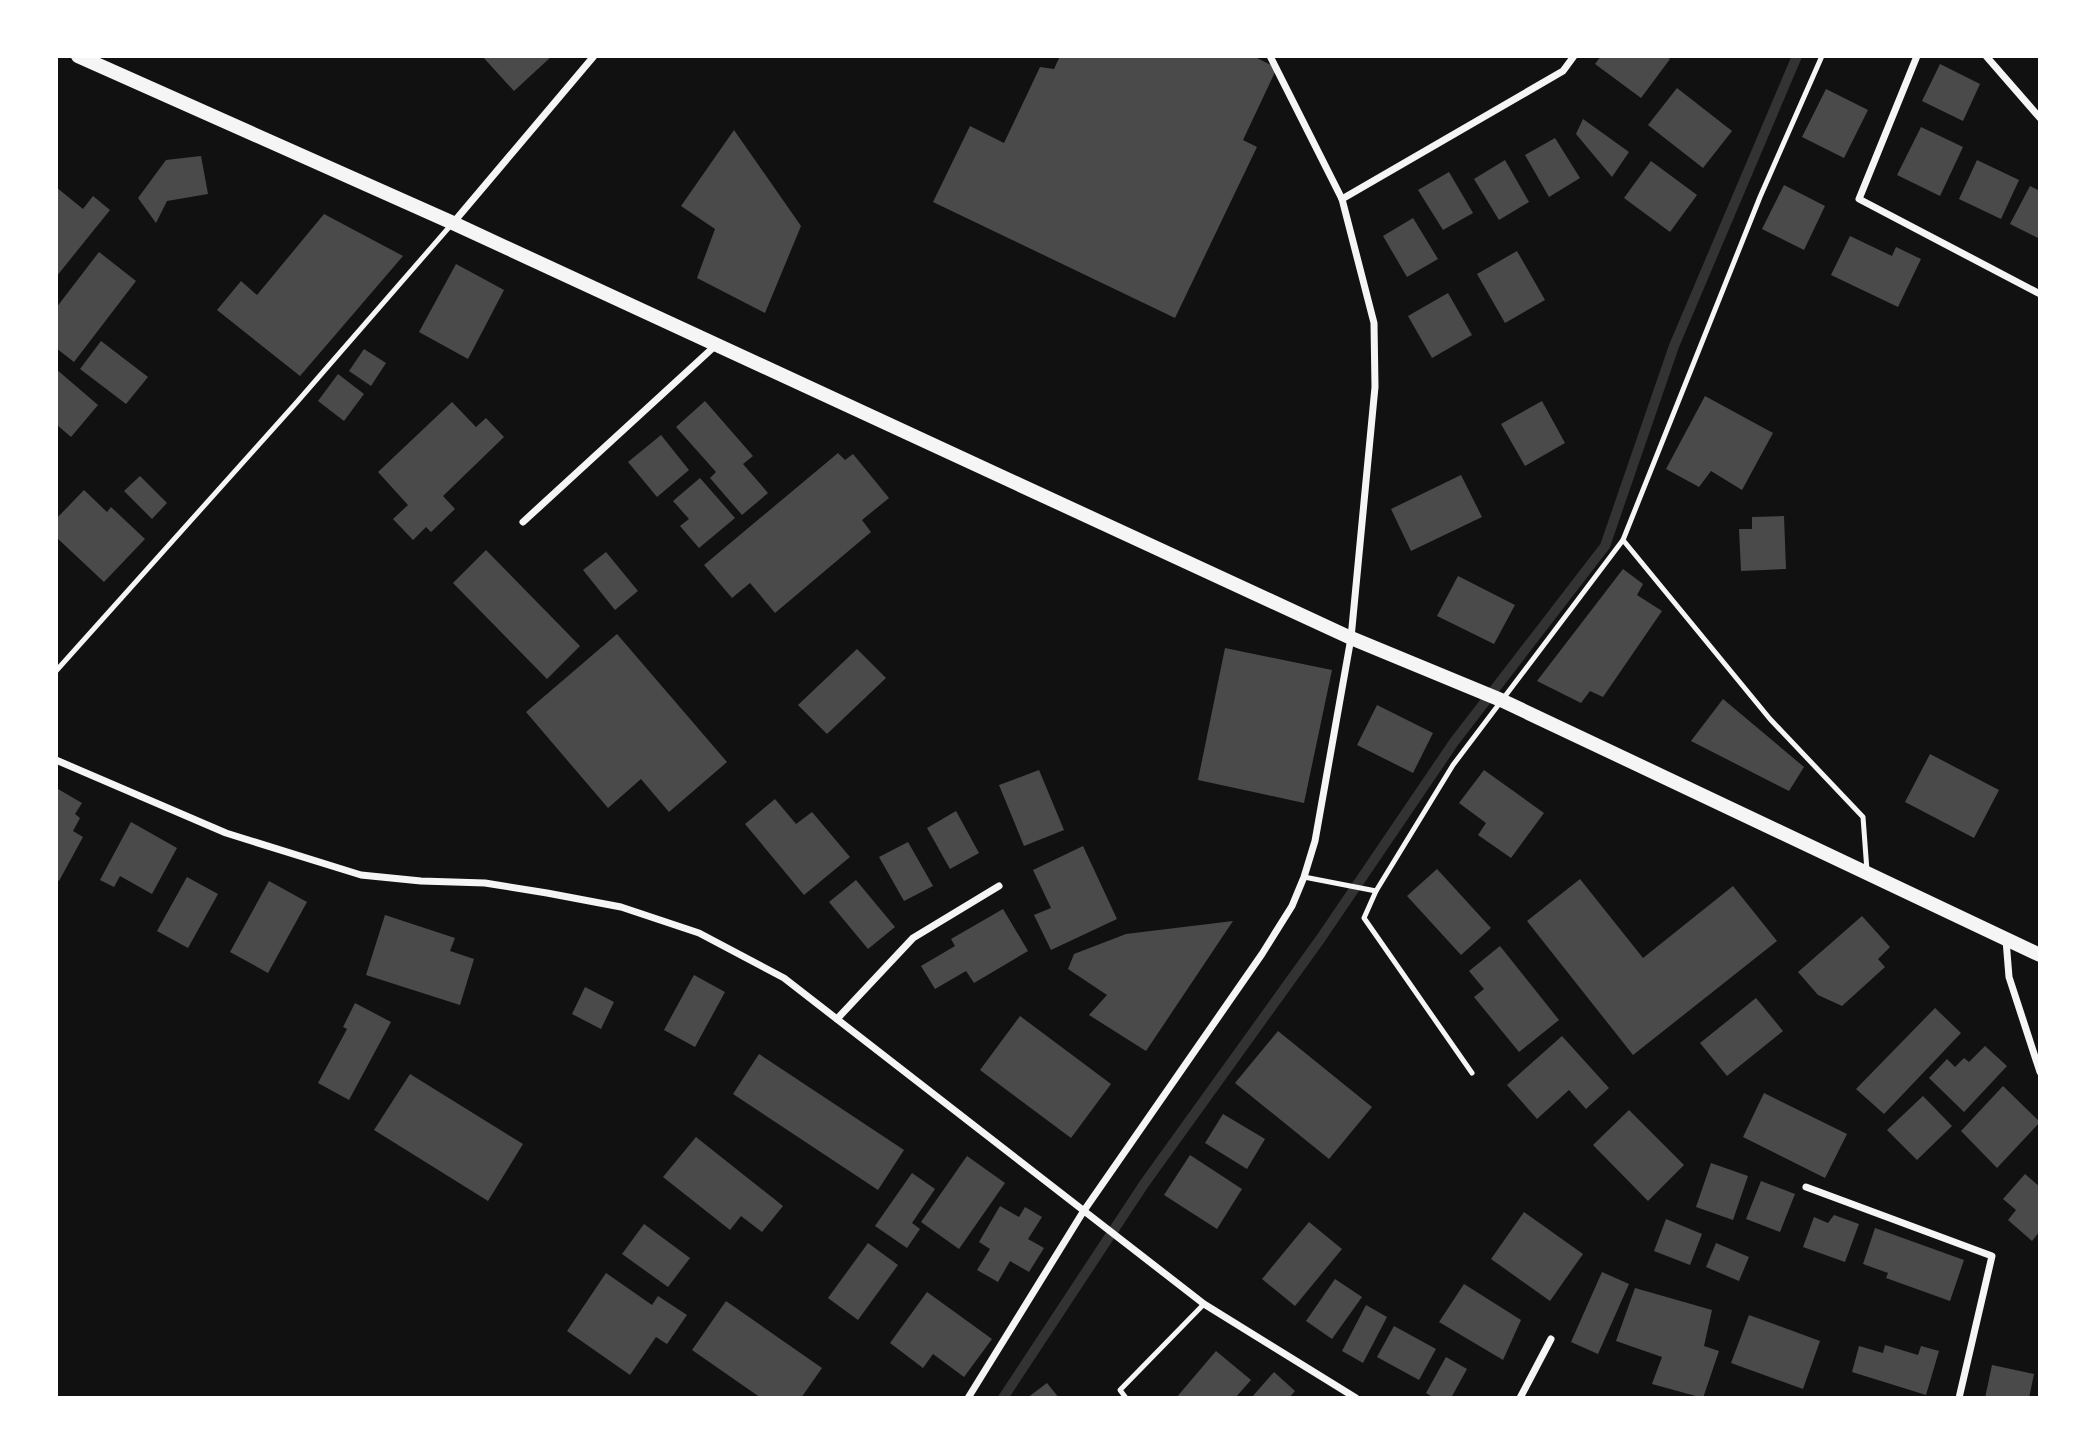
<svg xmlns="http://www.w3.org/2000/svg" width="2096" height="1454" font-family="Montserrat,sans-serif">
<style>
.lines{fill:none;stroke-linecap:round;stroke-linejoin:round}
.stream{stroke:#333;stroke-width:10}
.building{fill:#4a4a4a}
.service{stroke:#f5f5f5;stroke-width:5}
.minor{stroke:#f5f5f5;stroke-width:7}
.secondary{stroke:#f5f5f5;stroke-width:14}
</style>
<rect width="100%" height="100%" fill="#111"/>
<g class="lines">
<polyline class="stream" points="1003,1398 1144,1184 1321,938 1454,742 1605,546 1674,346 1797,56"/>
</g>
<g class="building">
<polygon points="482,56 552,56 514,91"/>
<polygon points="1060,56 1253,56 1277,68 1243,140 1257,147 1175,318 933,202 970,126 1004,143 1040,67 1054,69"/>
<polygon points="1601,56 1666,56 1670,59 1641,98 1595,64"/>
<polygon points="1940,64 1980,84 1963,121 1922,101"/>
<polygon points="1677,88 1732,131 1703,168 1648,125"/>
<polygon points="1826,89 1868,110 1844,158 1802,137"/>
<polygon points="1583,119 1629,152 1612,177 1576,134"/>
<polygon points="1921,127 1963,147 1940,196 1897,175"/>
<polygon points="734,130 801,226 765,313 697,278 715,229 681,206"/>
<polygon points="1555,138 1580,178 1549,197 1525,155"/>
<polygon points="201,156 208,194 167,201 156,223 138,198 166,160"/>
<polygon points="1505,160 1529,202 1499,220 1474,179"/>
<polygon points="1977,160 2019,180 2001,219 1959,199"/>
<polygon points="1651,161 1697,195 1670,232 1624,198"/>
<polygon points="1449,172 1473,213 1443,230 1418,190"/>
<polygon points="1784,185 1825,206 1804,250 1762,229"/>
<polygon points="2030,186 2040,191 2040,239 2010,224"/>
<polygon points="56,187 83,209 93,196 110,210 56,277"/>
<polygon points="324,214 403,256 300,376 217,310 241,281 257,295"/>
<polygon points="1413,218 1438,259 1407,277 1383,236"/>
<polygon points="1850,236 1892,256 1896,247 1921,259 1898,307 1831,275"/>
<polygon points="1517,251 1545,300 1505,323 1477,274"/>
<polygon points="99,252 136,281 74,362 56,348 56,308"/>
<polygon points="456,264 504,290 468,359 419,332"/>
<polygon points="1448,293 1472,335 1432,358 1408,316"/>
<polygon points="101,341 148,377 126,404 80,369"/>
<polygon points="364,349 386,363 371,386 349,371"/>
<polygon points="56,369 98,405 71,437 56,424"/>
<polygon points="338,374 364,394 344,421 318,401"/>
<polygon points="1705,396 1773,433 1742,490 1711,471 1699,487 1666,469"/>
<polygon points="705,401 753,456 743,464 768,493 742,515 710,478 716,472 676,427"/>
<polygon points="1542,401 1565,443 1525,466 1501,424"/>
<polygon points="452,402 476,427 486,418 504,437 443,496 455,509 431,532 426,527 413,540 393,519 408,505 378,472"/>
<polygon points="661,435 689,470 657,497 628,462"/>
<polygon points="838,453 845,460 853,454 889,498 862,520 871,532 775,613 750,583 732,598 704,565"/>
<polygon points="1461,475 1482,517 1411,551 1391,509"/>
<polygon points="140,476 167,503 152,519 124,491"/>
<polygon points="700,478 735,518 699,548 680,526 689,519 673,501"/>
<polygon points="84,490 107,512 111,507 145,539 104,582 56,537 56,519"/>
<polygon points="1784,516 1786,569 1741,571 1739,529 1752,529 1752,517"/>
<polygon points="486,550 580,646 547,679 453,583"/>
<polygon points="606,552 638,591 615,610 583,570"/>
<polygon points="1623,569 1643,584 1637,595 1662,611 1603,697 1590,691 1581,703 1537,681"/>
<polygon points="1458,576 1515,605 1494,644 1437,616"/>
<polygon points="617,634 727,762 669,812 641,779 608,808 526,712"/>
<polygon points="1225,648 1332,670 1304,803 1198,780"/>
<polygon points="857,649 886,678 827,734 798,705"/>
<polygon points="1723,699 1804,767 1789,791 1691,741"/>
<polygon points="1377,705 1433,733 1413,773 1357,745"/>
<polygon points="1930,754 1999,790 1974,838 1905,802"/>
<polygon points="1039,770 1064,830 1024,846 999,785"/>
<polygon points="1484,770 1544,813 1511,858 1478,835 1486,823 1459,803"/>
<polygon points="58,789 82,803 75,814 80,818 73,831 83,837 59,881 56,879 56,793"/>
<polygon points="775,799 796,824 812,812 850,857 804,895 745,824"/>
<polygon points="956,811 979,853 950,869 927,828"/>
<polygon points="131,822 177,848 152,894 120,876 114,887 100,880"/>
<polygon points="908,842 933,886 904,901 879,857"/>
<polygon points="1083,846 1117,919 1051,950 1034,915 1051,908 1033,870"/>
<polygon points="1437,869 1491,928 1461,955 1407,896"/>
<polygon points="187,877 218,894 188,948 157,931"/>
<polygon points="1580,879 1643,958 1733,886 1777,941 1633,1055 1527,921"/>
<polygon points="856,880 895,927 868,949 829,902"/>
<polygon points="269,881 307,902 268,973 230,952"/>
<polygon points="1003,909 1028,951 974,983 966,971 935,989 921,966 955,946 951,939"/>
<polygon points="385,915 455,938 450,951 474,959 460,1005 366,975"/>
<polygon points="1862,916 1890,947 1878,959 1885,967 1842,1006 1818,995 1798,972"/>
<polygon points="1233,921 1146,1051 1089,1015 1107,995 1068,969 1074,954 1126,934"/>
<polygon points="1500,946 1559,1020 1519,1052 1474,997 1484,989 1469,971"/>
<polygon points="694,975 725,992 695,1047 664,1030"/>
<polygon points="585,987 614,1002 601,1029 572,1014"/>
<polygon points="1756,998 1783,1031 1727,1076 1700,1043"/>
<polygon points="355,1003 391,1022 349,1100 318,1083 347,1029 343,1027"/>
<polygon points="1935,1008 1961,1033 1884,1114 1856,1089"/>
<polygon points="1020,1016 1111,1084 1071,1138 980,1070"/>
<polygon points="1278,1031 1372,1107 1329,1159 1235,1083"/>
<polygon points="1562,1036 1609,1088 1586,1109 1569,1090 1537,1119 1507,1085"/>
<polygon points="1985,1046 2007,1066 1964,1112 1929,1078 1947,1059 1955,1067 1964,1058 1969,1062"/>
<polygon points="759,1054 904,1150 878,1190 733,1094"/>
<polygon points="410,1074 523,1144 488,1201 374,1130"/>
<polygon points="2003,1086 2040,1122 1997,1168 1961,1131"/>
<polygon points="1764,1093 1847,1134 1825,1178 1743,1137"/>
<polygon points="1923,1096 1952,1126 1917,1160 1887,1130"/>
<polygon points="1629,1110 1684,1165 1648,1201 1593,1145"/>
<polygon points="1223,1114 1265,1139 1247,1169 1205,1143"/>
<polygon points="696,1137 783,1206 762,1232 741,1216 730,1230 663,1177"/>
<polygon points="1190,1155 1242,1189 1217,1229 1164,1195"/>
<polygon points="967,1156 1005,1183 959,1249 921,1222"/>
<polygon points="1711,1163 1748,1176 1733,1220 1696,1207"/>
<polygon points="912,1173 935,1189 912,1223 920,1229 907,1248 875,1226"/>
<polygon points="2025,1174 2040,1187 2040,1231 2032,1241 2008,1220 2016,1210 2003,1199"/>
<polygon points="1761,1181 1795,1194 1780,1232 1746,1219"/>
<polygon points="1000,1206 1019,1217 1025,1207 1042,1217 1028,1239 1044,1248 1029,1272 1010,1261 998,1282 977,1270 990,1249 979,1242"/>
<polygon points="1524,1212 1583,1254 1550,1301 1491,1259"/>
<polygon points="1834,1215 1859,1224 1845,1262 1803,1247 1814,1217 1828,1223"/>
<polygon points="1666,1219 1702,1234 1690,1265 1654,1251"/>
<polygon points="1309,1222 1342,1249 1295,1306 1262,1279"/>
<polygon points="644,1224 690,1258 668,1287 622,1254"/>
<polygon points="1875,1228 1964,1260 1950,1301 1886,1278 1888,1273 1863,1264"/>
<polygon points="868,1243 898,1265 858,1320 828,1298"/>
<polygon points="1716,1243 1749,1257 1739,1281 1706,1267"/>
<polygon points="1602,1272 1629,1284 1598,1354 1571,1342"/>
<polygon points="606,1273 652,1305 658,1296 687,1315 667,1344 656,1337 630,1375 567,1331"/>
<polygon points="1335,1279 1362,1297 1332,1339 1306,1321"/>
<polygon points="1464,1284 1521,1320 1503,1360 1439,1322"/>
<polygon points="1635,1288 1712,1310 1704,1346 1719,1351 1703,1398 1652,1384 1662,1357 1616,1341"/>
<polygon points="927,1292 992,1339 964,1377 933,1354 923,1368 890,1343"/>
<polygon points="726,1301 822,1368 801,1398 761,1398 692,1350"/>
<polygon points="1366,1305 1387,1317 1363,1363 1342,1351"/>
<polygon points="1749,1315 1820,1341 1803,1389 1731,1363"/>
<polygon points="1394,1326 1436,1349 1419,1380 1377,1357"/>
<polygon points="1885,1345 1918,1355 1921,1346 1939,1351 1926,1395 1852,1372 1859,1346 1883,1353"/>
<polygon points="1216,1351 1251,1380 1235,1398 1176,1398"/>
<polygon points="1446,1357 1467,1369 1451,1398 1434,1398 1426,1393"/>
<polygon points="1992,1365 2034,1374 2029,1398 1985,1398"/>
<polygon points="1274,1372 1295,1391 1289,1398 1251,1398"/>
<polygon points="1047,1383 1059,1398 1027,1398"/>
</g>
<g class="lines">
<g class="service">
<polyline points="1623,540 1770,719 1863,817 1867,871"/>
<polyline points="56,671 297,402 451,225"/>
<polyline points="1304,877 1376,891"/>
<polyline points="1472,1073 1364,918 1376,891 1453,765 1623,540 1760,197 1822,56"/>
<polyline points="1126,1398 1120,1390 1204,1304"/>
</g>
<g class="minor">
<polyline points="1917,56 1859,199 2040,294"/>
<polyline points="1986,56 2040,118"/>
<polyline points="1342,199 1563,71 1574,56"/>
<polyline points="453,223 594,56"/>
<polyline points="523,522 716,345"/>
<polyline points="56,760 226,833 361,875 421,881 485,883 547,893 621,907 699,933 784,978 1204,1304 1356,1398"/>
<polyline points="2006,940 2009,977 2040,1072"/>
<polyline points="837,1019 913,938 999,886"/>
<polyline points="1806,1187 1992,1256 1959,1398"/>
<polyline points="968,1398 1083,1212 1262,954 1292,906 1304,877 1315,841 1351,638 1375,387 1374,323 1342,199 1270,56"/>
<polyline points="1520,1398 1551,1339"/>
</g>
<polyline class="secondary" points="78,56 453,223 1351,638 1501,700 2040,955"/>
</g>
<rect width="2096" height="1454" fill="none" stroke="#ffffff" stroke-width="116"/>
</svg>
